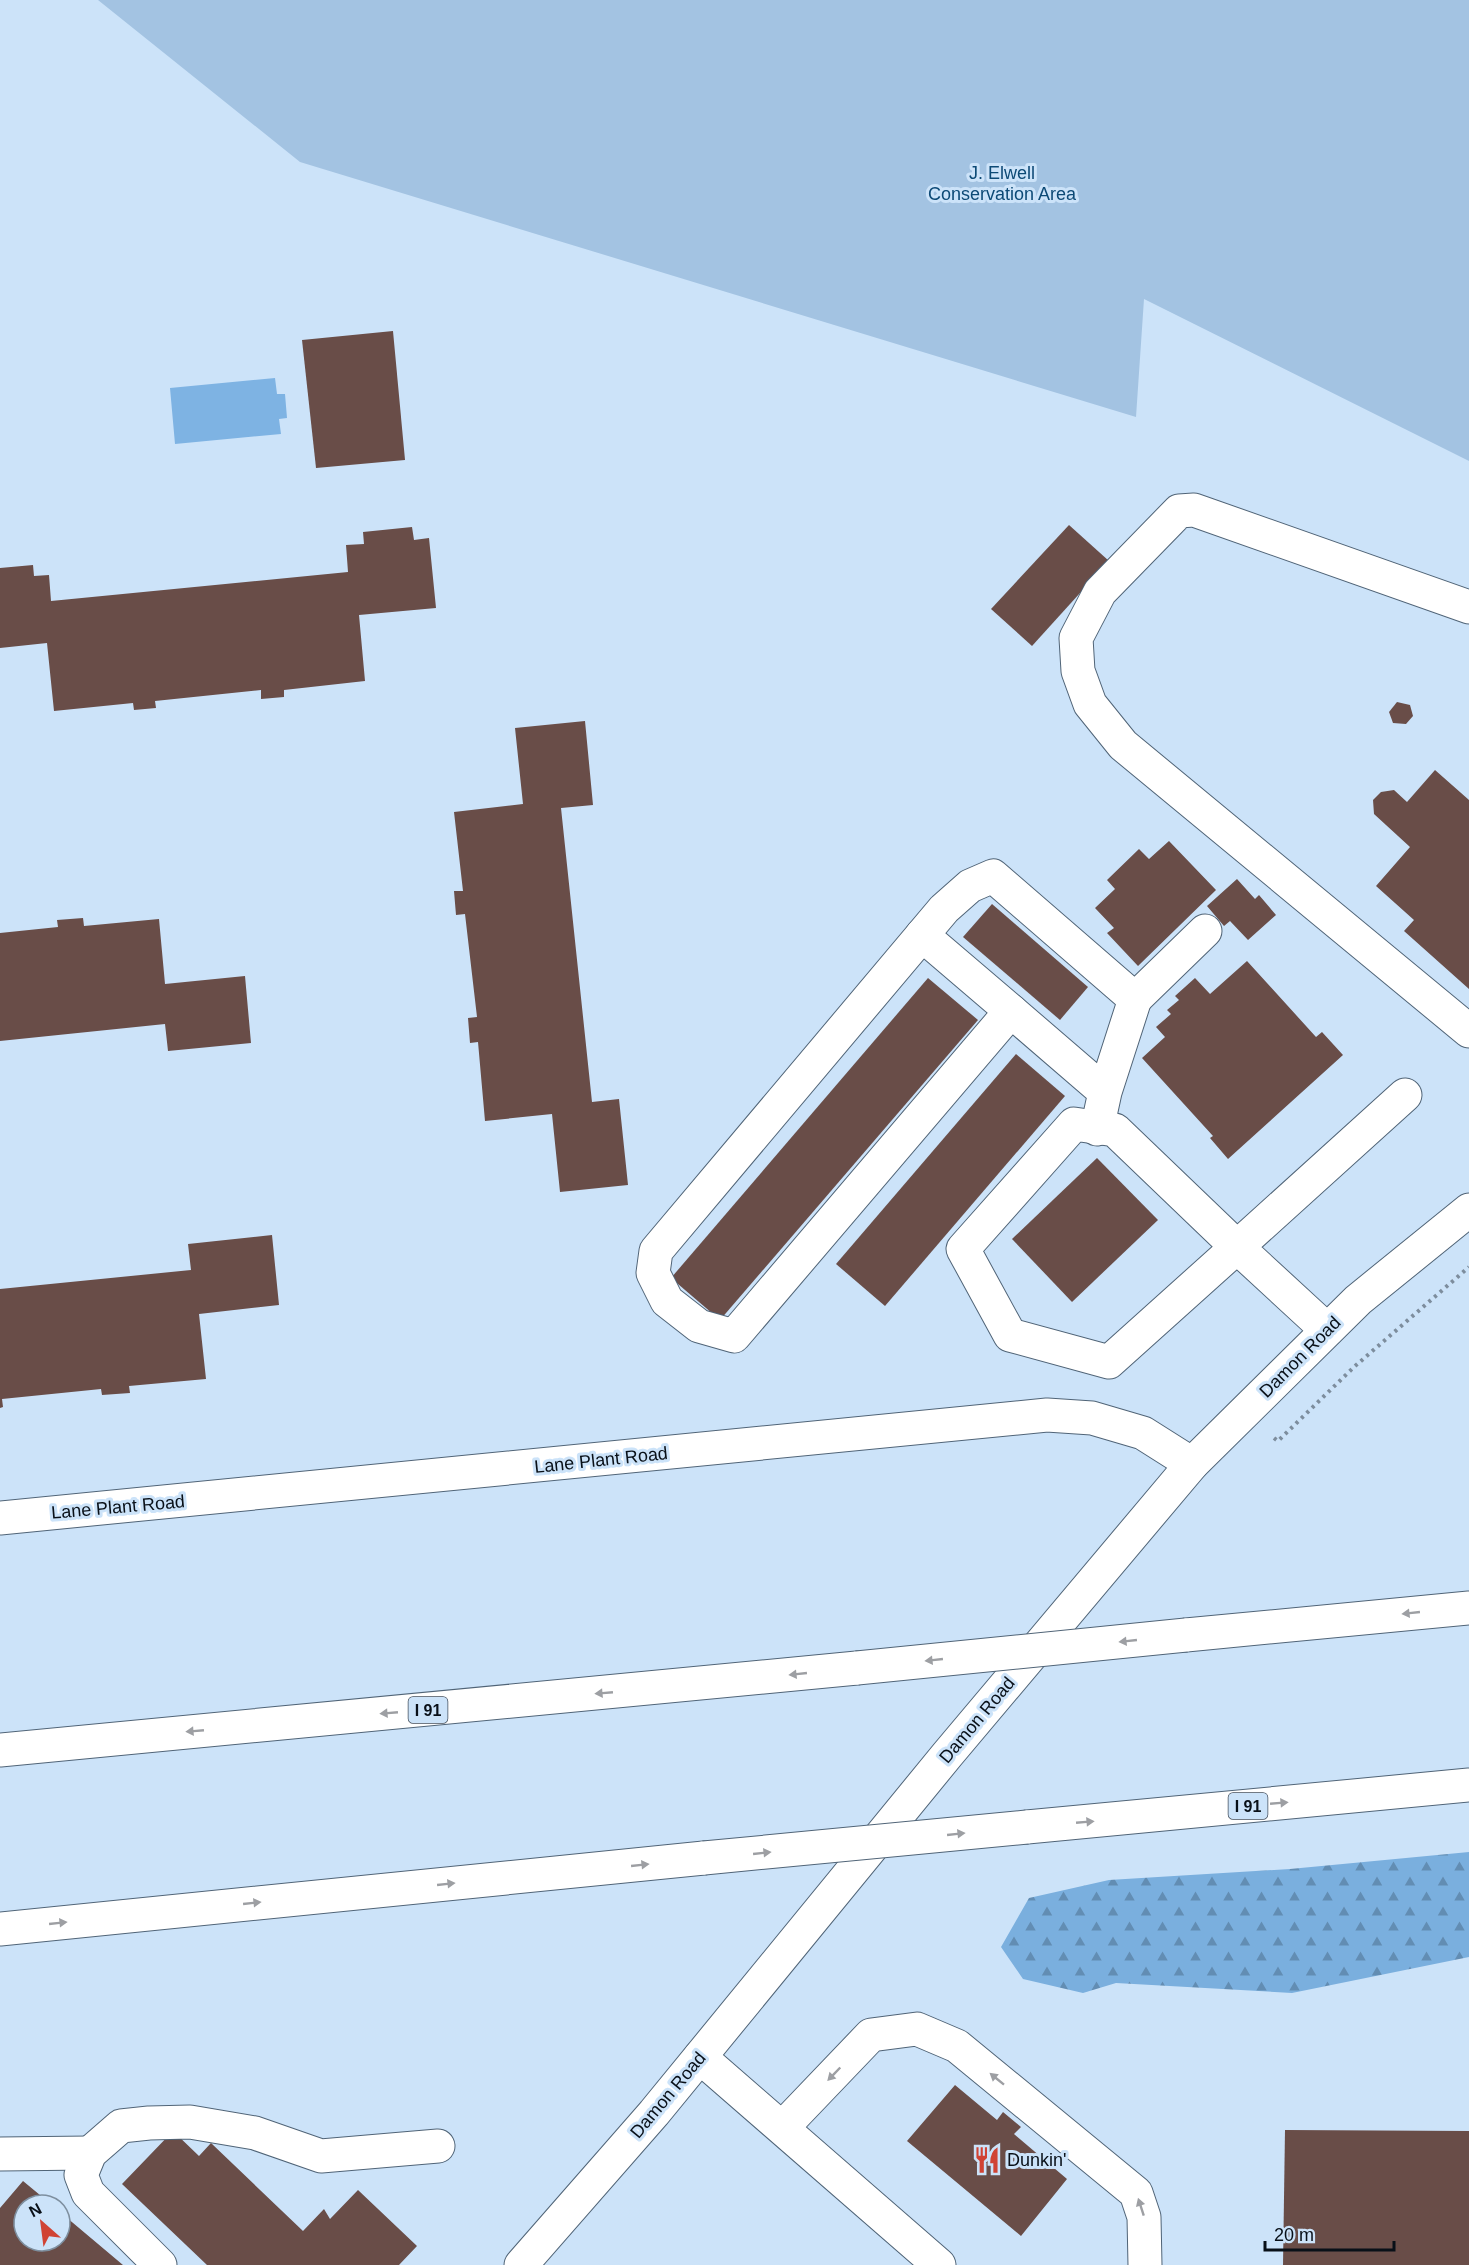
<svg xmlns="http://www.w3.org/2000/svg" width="1469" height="2265" font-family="Arial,sans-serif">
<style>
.forest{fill:url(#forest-firs)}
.park{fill:#a3c3e2}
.water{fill:#7eb3e3}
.building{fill:#694d48}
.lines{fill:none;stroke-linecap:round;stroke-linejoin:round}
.minor-casing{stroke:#506477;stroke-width:35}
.major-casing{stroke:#506477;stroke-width:35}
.highway-casing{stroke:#506477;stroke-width:35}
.path{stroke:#7d8d9d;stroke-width:4;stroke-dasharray:3 4.5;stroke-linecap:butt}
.minor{stroke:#fff;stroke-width:33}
.major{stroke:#fff;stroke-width:33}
.highway{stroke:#fff;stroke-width:33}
.highway-bridge-casing{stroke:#506477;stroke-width:35;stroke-linecap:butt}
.highway-bridge{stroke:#fff;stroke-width:33}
.oneway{fill:#9d9fa3}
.labels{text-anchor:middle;stroke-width:6;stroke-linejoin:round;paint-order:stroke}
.shield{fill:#cce3f9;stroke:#444f5c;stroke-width:1.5}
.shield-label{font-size:16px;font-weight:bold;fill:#091018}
.park-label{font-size:18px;fill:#0d4a76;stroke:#cce3f9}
.street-label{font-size:18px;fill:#091018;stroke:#cce3f9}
.poi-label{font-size:18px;fill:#091018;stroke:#cce3f9;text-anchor:start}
</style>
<defs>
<pattern id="forest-firs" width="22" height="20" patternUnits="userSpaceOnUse" patternTransform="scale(1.5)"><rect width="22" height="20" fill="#7aafde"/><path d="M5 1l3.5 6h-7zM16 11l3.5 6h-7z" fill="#628db3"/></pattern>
</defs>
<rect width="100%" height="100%" fill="#cce3f9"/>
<polygon class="forest" points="1469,1852 1469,1957 1292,1993 1116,1983 1083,1993 1023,1979 1001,1947 1029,1898 1109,1880 1290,1869"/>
<polygon class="park" points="98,0 1469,0 1469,461 1144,299 1136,417 300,162"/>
<polygon class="water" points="275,378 277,394 285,394 287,418 279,419 281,434 175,444 170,388"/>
<g class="building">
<polygon points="393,331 405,460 316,468 302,340"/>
<polygon points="1069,525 1109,561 1032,646 991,609"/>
<polygon points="412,527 414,540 429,538 436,608 359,615 365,681 284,690 284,697 261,699 261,690 155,701 156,708 134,710 133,703 54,711 47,643 0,648 0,568 33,565 34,576 49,575 51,601 348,572 346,545 364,544 363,532"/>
<polygon points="1397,702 1410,705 1413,716 1406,724 1393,723 1389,712"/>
<polygon points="585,721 593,805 561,808 592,1102 619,1099 628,1185 560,1192 552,1114 485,1121 478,1042 470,1043 468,1018 477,1017 465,914 456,915 454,891 463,891 454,812 523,804 515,728"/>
<polygon points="1435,770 1469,800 1469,989 1404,931 1414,920 1376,886 1410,847 1374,814 1373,800 1381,792 1394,790 1407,802"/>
<polygon points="1169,841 1216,890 1138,966 1107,933 1114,928 1095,908 1115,889 1107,880 1139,849 1149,859"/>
<polygon points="1237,879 1255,899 1259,895 1276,915 1248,940 1230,921 1224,926 1207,906"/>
<polygon points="992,904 1088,987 1060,1020 963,937"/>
<polygon points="83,918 84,926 159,919 165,984 245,976 251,1043 168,1051 165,1024 0,1041 0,933 58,927 57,920"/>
<polygon points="1247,961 1316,1037 1322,1032 1343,1055 1228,1159 1210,1138 1213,1136 1142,1058 1165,1037 1156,1027 1171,1014 1167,1010 1179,1000 1175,996 1195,978 1210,994"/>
<polygon points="928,978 978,1020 720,1320 671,1278"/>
<polygon points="1016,1054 1065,1096 885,1306 836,1264"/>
<polygon points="1097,1158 1158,1220 1072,1302 1012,1239"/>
<polygon points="272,1235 279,1305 199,1314 206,1379 129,1386 130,1393 102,1395 101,1389 2,1399 3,1407 0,1408 0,1289 191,1270 188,1244"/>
<polygon points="955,2085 997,2120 1003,2112 1021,2127 1014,2134 1067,2179 1021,2236 907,2141"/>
<polygon points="1285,2130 1469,2131 1469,2265 1283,2265"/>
<polygon points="173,2131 199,2156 211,2143 303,2231 324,2209 330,2219 358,2190 417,2246 399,2265 207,2265 122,2184"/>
<polygon points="23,2181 52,2205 24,2205 24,2241 60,2241 60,2212 123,2265 0,2265 0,2208"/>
</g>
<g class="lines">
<defs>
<g id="minor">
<polyline points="1469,607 1194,510 1179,511 1100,592 1076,638 1078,671 1090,704 1123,745 1469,1031"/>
<polyline points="922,935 1011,1011"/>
<polyline points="1135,999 1205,931"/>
<polygon points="1074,1124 1115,1130 1237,1247 1109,1362 1010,1335 963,1249"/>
<polyline points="1097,1129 1105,1092 1135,999 993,876 970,886 944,909 656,1251 653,1273 667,1301 699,1326 734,1336 1011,1011 1105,1092"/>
<polyline points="1327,1330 1237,1247 1405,1095"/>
<polyline points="0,1518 1047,1415 1092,1418 1143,1433 1192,1464"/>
<polyline points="700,2057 939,2265"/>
<polyline points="783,2127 871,2035 917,2029 957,2046 1136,2193 1144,2217 1145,2265"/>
<polyline points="0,2154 90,2153"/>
<polyline points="160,2265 88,2193 81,2175 90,2153 121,2126 149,2123 190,2122 255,2133 321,2156 438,2146"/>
</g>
<polyline id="major" points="521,2265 654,2113 947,1755 1192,1464 1358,1300 1469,1210"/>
<g id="highway">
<polyline points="1186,1635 1469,1608"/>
<polyline points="0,1750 857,1668"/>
<polyline points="1027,1827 1469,1785"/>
<polyline points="0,1929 704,1858"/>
</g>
</defs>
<use href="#minor" class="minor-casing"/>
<use href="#major" class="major-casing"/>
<use href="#highway" class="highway-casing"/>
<polyline class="path" points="1274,1438 1278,1441 1354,1367 1469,1267"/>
<use href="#minor" class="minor"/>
<use href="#major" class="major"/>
<use href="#highway" class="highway"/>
<defs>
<g id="highway-bridge">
<polyline points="857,1668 1186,1635"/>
<polyline points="704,1858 1027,1827"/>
</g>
</defs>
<use href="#highway-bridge" class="highway-bridge-casing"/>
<use href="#highway-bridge" class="highway-bridge"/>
</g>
<defs><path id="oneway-solid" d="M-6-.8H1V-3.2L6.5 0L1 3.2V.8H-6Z" transform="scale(1.5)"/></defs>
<g class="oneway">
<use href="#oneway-solid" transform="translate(1411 1613) rotate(174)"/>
<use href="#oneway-solid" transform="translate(1128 1641) rotate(174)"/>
<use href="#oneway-solid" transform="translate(934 1660) rotate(174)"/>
<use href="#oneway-solid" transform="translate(798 1674) rotate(174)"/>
<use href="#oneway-solid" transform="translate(604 1693) rotate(175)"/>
<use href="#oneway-solid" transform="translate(389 1713) rotate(175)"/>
<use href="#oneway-solid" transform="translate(195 1731) rotate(175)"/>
<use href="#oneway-solid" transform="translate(1279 1803) rotate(-5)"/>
<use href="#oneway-solid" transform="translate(1085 1822) rotate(-5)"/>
<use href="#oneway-solid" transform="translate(956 1834) rotate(-6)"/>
<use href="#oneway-solid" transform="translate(762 1853) rotate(-6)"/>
<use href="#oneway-solid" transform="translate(640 1865) rotate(-6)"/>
<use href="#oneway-solid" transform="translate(446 1884) rotate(-6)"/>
<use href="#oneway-solid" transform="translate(252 1903) rotate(-6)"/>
<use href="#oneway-solid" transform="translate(58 1923) rotate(-6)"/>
<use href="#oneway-solid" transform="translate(834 2074) rotate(134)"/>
<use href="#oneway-solid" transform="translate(997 2079) rotate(-141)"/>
<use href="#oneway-solid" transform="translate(1141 2207) rotate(-108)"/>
</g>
<defs>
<symbol id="restaurant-bare" viewBox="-9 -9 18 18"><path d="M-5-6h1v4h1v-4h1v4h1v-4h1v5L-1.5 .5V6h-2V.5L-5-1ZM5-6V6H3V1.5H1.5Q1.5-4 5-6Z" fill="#d04334" stroke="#cce3f9" stroke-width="2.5" paint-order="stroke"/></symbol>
</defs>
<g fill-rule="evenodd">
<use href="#restaurant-bare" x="968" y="2141" width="38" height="38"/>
</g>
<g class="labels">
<g class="shield">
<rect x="408.5" y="1697" width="39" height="26" rx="4.5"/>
<rect x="1228.5" y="1793" width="39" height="26" rx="4.5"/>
</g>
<g class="shield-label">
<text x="428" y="1716">I 91</text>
<text x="1248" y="1812">I 91</text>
</g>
<g class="park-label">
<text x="1002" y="179">J. Elwell<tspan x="1002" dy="21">Conservation Area</tspan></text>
</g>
<g class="street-label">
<text transform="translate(1300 1357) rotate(-45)" y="6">Damon Road</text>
<text transform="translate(601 1460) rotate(-6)" y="6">Lane Plant Road</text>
<text transform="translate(118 1507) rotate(-5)" y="6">Lane Plant Road</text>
<text transform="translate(977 1720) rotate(-50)" y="6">Damon Road</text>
<text transform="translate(668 2095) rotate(-50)" y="6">Damon Road</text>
</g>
<g class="poi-label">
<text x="1007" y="2166">Dunkin'</text>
</g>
</g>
<g transform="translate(42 2223) rotate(332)"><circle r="28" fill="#cce3f9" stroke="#7e8f9f" stroke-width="1.5"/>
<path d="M0-4.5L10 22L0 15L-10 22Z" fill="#d04334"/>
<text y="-9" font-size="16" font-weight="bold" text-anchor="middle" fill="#091018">N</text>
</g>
<path d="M1265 2241v9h129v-9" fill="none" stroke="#091018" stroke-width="3"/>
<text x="1274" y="2241" font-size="18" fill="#091018" stroke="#cce3f9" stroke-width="4.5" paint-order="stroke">20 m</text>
</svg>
